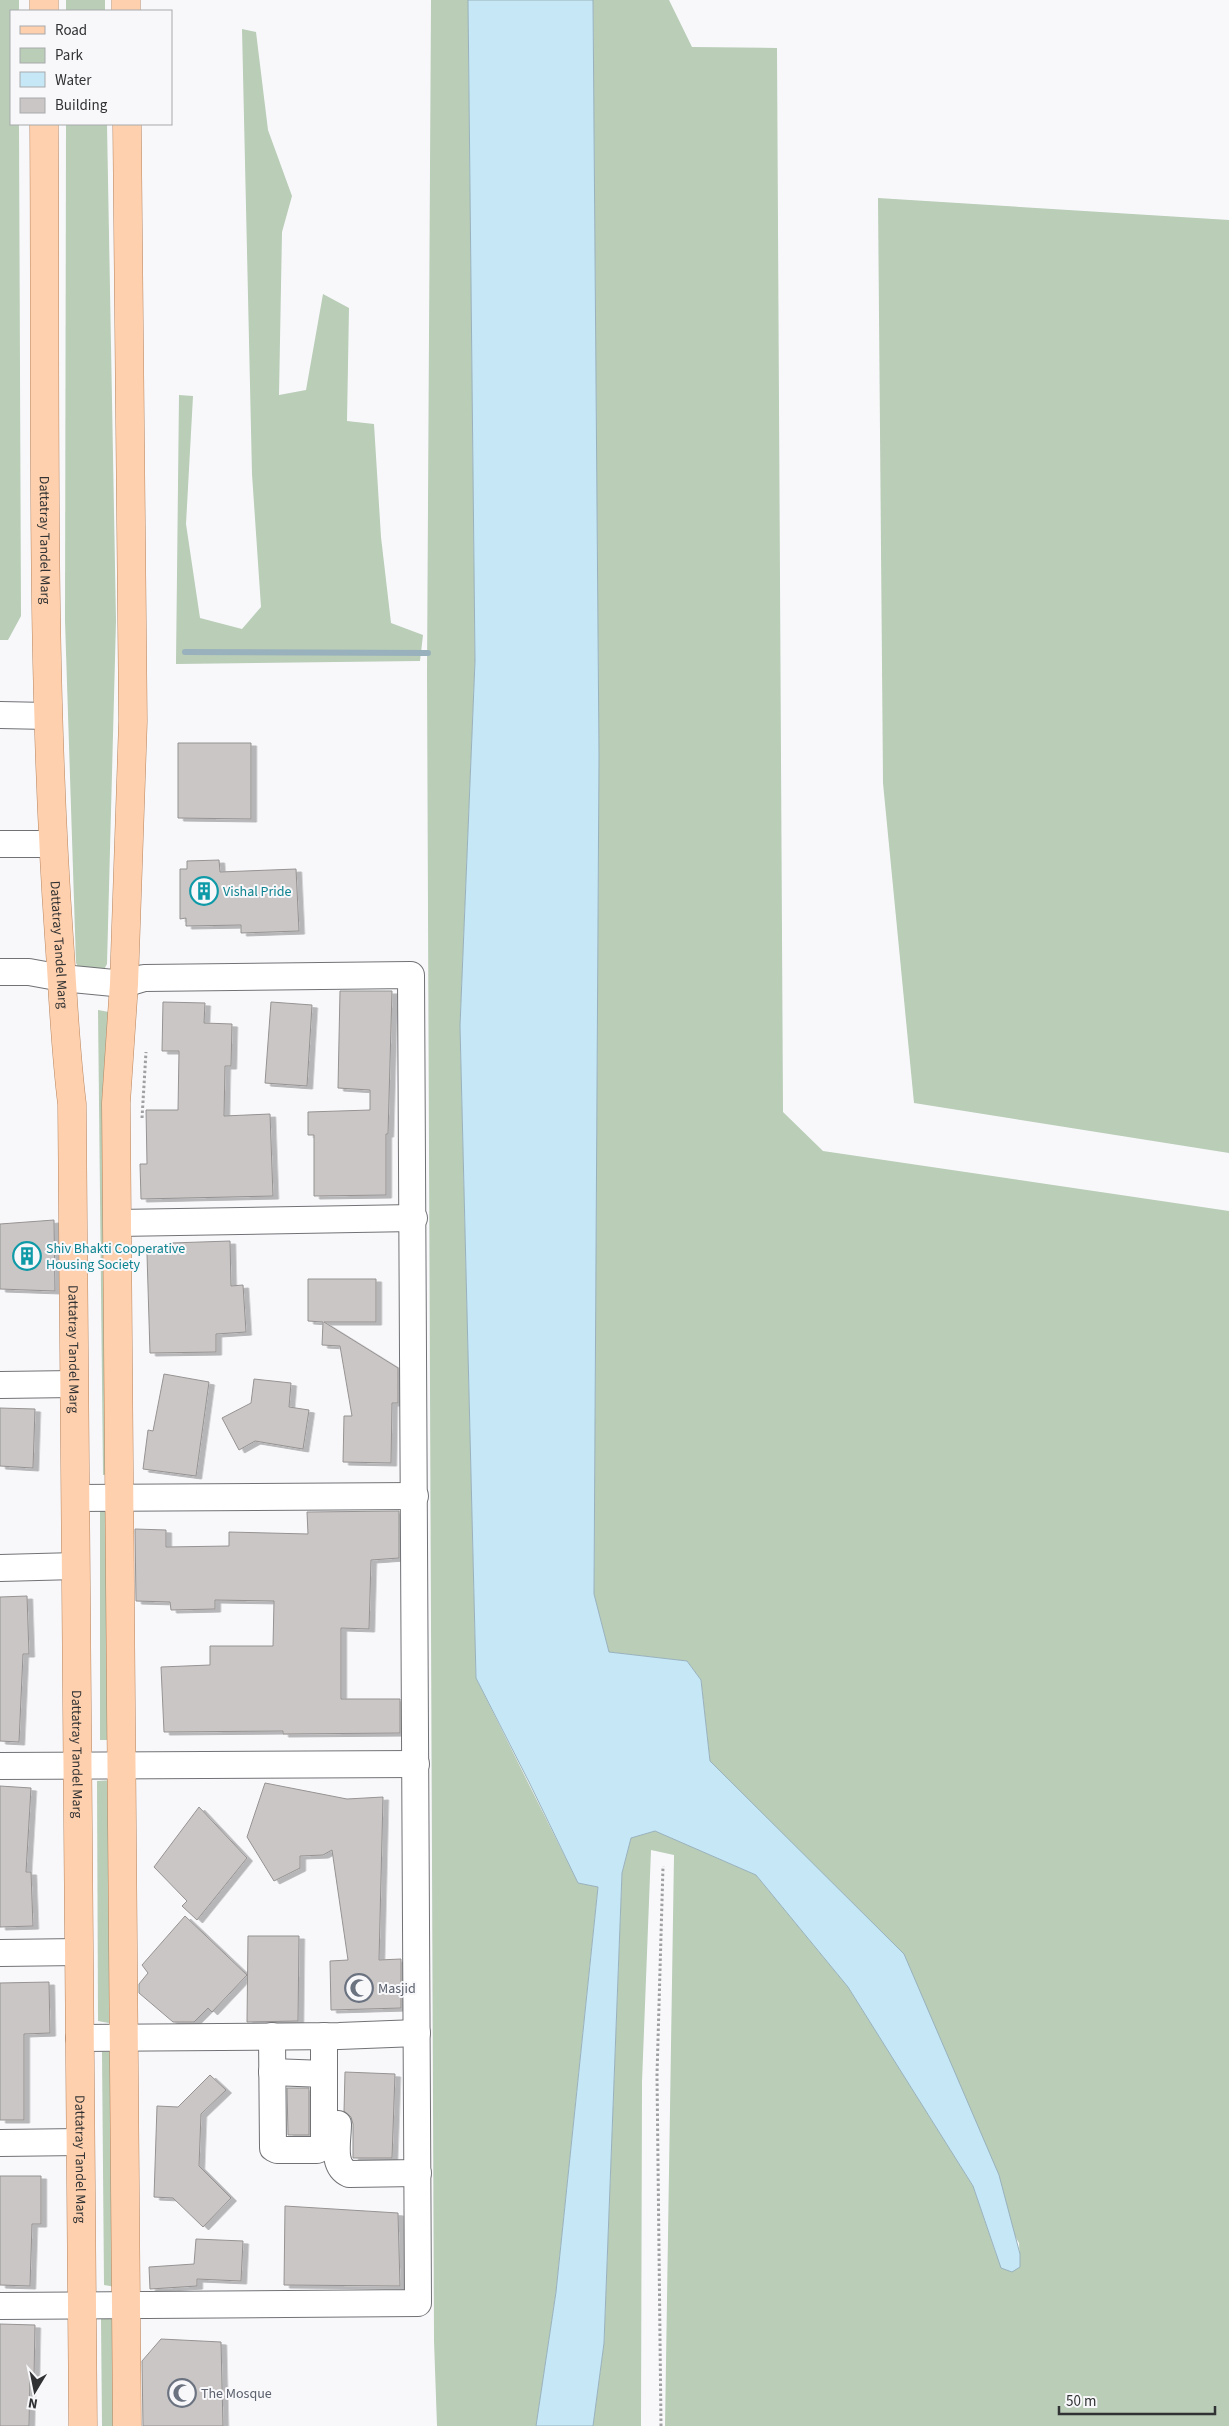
<svg xmlns="http://www.w3.org/2000/svg" width="1229" height="2426" font-family="'Source Sans 3',sans-serif">
<style>
.green{fill:#b9cdb7}
.water{fill:#c5e7f6;stroke:#99b1bc}
.lines{fill:none;stroke-linecap:round;stroke-linejoin:round}
.stream{stroke:#99b1bc;stroke-width:6}
.building{fill:#c9c6c5;stroke:#969392;filter:url(#shadow)}
.minor-casing{stroke:#717275;stroke-width:28}
.major-casing{stroke:#b7855f;stroke-width:29}
.path{stroke:#9fa0a2;stroke-width:3;stroke-dasharray:2.5 2.5;stroke-linecap:butt}
.minor{stroke:#fff;stroke-width:26}
.major{stroke:#ffd0ad;stroke-width:28}
.labels{text-anchor:middle;stroke-width:4;stroke-linejoin:round;paint-order:stroke}
.street-label{font-size:14px;fill:#313233;stroke:#f8f8fb}
.culture-label{font-size:14px;fill:#0d838f;stroke:#f8f8fb;text-anchor:start}
.worship-label{font-size:14px;fill:#5b616d;stroke:#f8f8fb;text-anchor:start}
</style>
<defs>
<filter id="shadow"><feDropShadow dx="5.5" dy="3" stdDeviation="0" flood-color="#0004"/></filter>
</defs>
<rect width="100%" height="100%" fill="#f8f8fb"/>
<g class="green">
<polygon points="0,0 19,0 19,11 11,11 11,124 19,124 21,616 8,640 0,640"/>
<rect x="66" y="0" width="39" height="11"/>
<polygon points="431,0 468,0 475,661 460,1026 476,1678 578,1883 598,1886 556,2292 536,2426 437,2426 434,2341 427,673"/>
<polygon points="593,0 669,0 692,47 777,48 783,1112 823,1151 1229,1211 1229,2426 665,2426 674,1855 651,1850 642,2082 641,2426 593,2426 604,2343 622,1873 631,1838 655,1831 756,1875 848,1987 973,2186 996,2254 1020,2267 1019,2243 762,1814 710,1761 701,1680 687,1661 609,1652 594,1594 599,756"/>
<polygon points="242,29 256,32 268,130 292,196 282,232 279,395 306,390 323,294 349,308 347,421 374,424 381,537 391,623 423,635 420,661 176,664 179,395 193,396 186,524 200,618 242,629 261,607 252,474"/>
<polygon points="66,124 107,124 116,621 107,964 101,975 83,976 76,963 65,621"/>
<polygon points="878,198 1229,220 1229,1153 914,1103 883,783"/>
<polygon points="98,1010 109,1012 111,1474 103,1475"/>
<polygon points="100,1508 111,1509 115,1740 100,1740"/>
<polygon points="113,1780 114,2024 98,2021 97,1781"/>
<polygon points="102,2052 115,2052 116,2287 104,2285"/>
<polygon points="118,2317 119,2426 102,2426 101,2319"/>
</g>
<polygon class="water" points="468,0 593,0 599,756 594,1594 609,1652 687,1661 701,1680 710,1761 904,1954 999,2175 1020,2254 1020,2267 1012,2272 1001,2268 973,2186 848,1987 756,1875 655,1831 631,1838 622,1873 604,2343 593,2426 536,2426 556,2292 598,1887 578,1883 529,1782 476,1678 460,1026 475,661"/>
<g class="lines">
<polyline class="stream" points="185,652 428,653"/>
</g>
<g class="building">
<polygon points="178,743 251,743 251,819 178,818"/>
<polygon points="219,860 220,872 296,869 299,931 241,933 241,925 186,926 186,918 180,919 180,869 187,869 187,861"/>
<polygon points="340,991 392,991 388,1134 386,1134 386,1195 314,1196 314,1135 308,1135 308,1112 370,1110 370,1090 338,1088"/>
<polygon points="163,1002 205,1003 204,1023 232,1024 231,1066 225,1066 224,1116 270,1114 273,1196 141,1199 140,1164 147,1164 146,1110 178,1110 179,1051 162,1051"/>
<polygon points="271,1002 312,1005 307,1086 265,1083"/>
<polygon points="54,1220 55,1291 0,1289 0,1224"/>
<polygon points="230,1241 231,1286 243,1285 246,1332 216,1334 216,1352 150,1353 147,1254 172,1253 171,1243"/>
<polygon points="308,1279 376,1279 376,1322 324,1322 398,1368 398,1403 392,1403 391,1463 343,1462 344,1416 352,1416 340,1346 322,1345 323,1322 308,1321"/>
<polygon points="164,1374 209,1382 196,1476 143,1469 148,1430 153,1431"/>
<polygon points="254,1379 291,1383 289,1407 309,1410 303,1449 255,1441 239,1450 222,1418 251,1403"/>
<polygon points="0,1408 35,1409 33,1468 0,1466"/>
<polygon points="399,1511 399,1558 371,1560 369,1629 341,1628 341,1699 400,1699 400,1733 283,1734 283,1731 164,1732 161,1667 210,1665 210,1646 273,1646 274,1601 215,1600 215,1609 171,1610 170,1602 136,1601 135,1529 166,1530 166,1547 229,1546 229,1532 308,1534 307,1512"/>
<polygon points="27,1596 29,1654 23,1654 19,1742 0,1741 0,1597"/>
<polygon points="265,1783 347,1799 383,1797 379,1960 401,1959 401,2008 331,2010 330,1961 348,1960 332,1850 323,1855 300,1856 300,1868 274,1881 247,1837"/>
<polygon points="0,1786 31,1788 26,1872 31,1872 33,1926 0,1927"/>
<polygon points="199,1807 247,1858 197,1920 182,1906 187,1901 154,1867"/>
<polygon points="185,1916 247,1975 212,2012 208,2008 194,2022 173,2022 139,1993 139,1984 148,1973 142,1965"/>
<polygon points="248,1936 299,1936 298,2021 247,2022"/>
<polygon points="49,1982 50,2033 24,2034 24,2120 0,2120 0,1983"/>
<polygon points="345,2072 395,2074 392,2158 353,2158 353,2124 351,2117 344,2111"/>
<polygon points="210,2075 226,2090 201,2114 199,2166 231,2198 203,2227 173,2198 154,2197 157,2106 178,2107"/>
<polygon points="287,2088 309,2088 309,2135 288,2135"/>
<polygon points="0,2176 41,2176 41,2224 32,2224 30,2286 0,2285"/>
<polygon points="285,2206 398,2213 400,2286 284,2285"/>
<polygon points="196,2239 243,2241 241,2281 197,2279 197,2286 150,2289 149,2267 194,2264"/>
<polygon points="0,2324 35,2325 34,2376 30,2376 29,2426 0,2426"/>
<polygon points="161,2339 221,2342 223,2426 143,2426 142,2361"/>
</g>
<g class="lines">
<defs>
<g id="minor">
<polyline points="0,715 48,716"/>
<polyline points="0,844 53,844"/>
<polyline points="0,972 29,972 62,978 124,984 144,978 411,975 418,2303 0,2306"/>
<polyline points="117,1223 414,1218"/>
<polyline points="0,1385 74,1384"/>
<polyline points="75,1498 415,1496"/>
<polyline points="0,1568 76,1566"/>
<polyline points="0,1766 416,1764"/>
<polyline points="0,1953 79,1952"/>
<polyline points="272,2036 273,2148 277,2150 317,2150 323,2147 324,2141 324,2036"/>
<polyline points="79,2038 339,2036 417,2033"/>
<polyline points="272,2072 324,2074"/>
<path d="M338,2124c0,17 -7,42 11,50l69,-1"/>
<polyline points="0,2143 80,2142"/>
</g>
<g id="major">
<polyline points="44,0 44,11"/>
<polyline points="126,0 126,11"/>
<path id="s1" d="M44,124c2,270 -4,543 15,813 4,56 6,111 13,167l11,1322"/>
<polyline points="127,2426 116,1103 124,984 133,721 127,124"/>
</g>
</defs>
<use href="#minor" class="minor-casing"/>
<use href="#major" class="major-casing"/>
<g class="path">
<polyline points="142,1118 146,1052"/>
<polyline points="661,2426 657,2075 663,1866"/>
</g>
<use href="#minor" class="minor"/>
<use href="#major" class="major"/>
</g>
<defs>
<symbol id="building-ring" viewBox="-11 -11 22 22"><circle r="9.5" fill="#f8f8fb" stroke="#0f9aa8" stroke-width="1.5"/><path d="M-4-6H4V6H1V3H-1V6H-4ZM-2.5-4.3h1.7v1.8h-1.7ZM.8-4.3h1.7v1.8H.8ZM-2.5-1h1.7V.8h-1.7ZM.8-1h1.7V.8H.8Z" fill="#0f9aa8"/></symbol>
<symbol id="mosque-ring" viewBox="-11 -11 22 22"><circle r="9.5" fill="#f8f8fb" stroke="#6b7280" stroke-width="1.5"/><path d="M3.5-4.9A6 6 0 1 0 3.5 4.9A5 5 0 1 1 3.5-4.9Z" fill="#6b7280"/></symbol>
</defs>
<g fill-rule="evenodd">
<use href="#building-ring" x="188" y="875" width="32" height="32"/>
<use href="#building-ring" x="11" y="1240" width="32" height="32"/>
<use href="#mosque-ring" x="343" y="1972" width="32" height="32"/>
<use href="#mosque-ring" x="166" y="2377" width="32" height="32"/>
</g>
<g class="labels">
<g class="street-label">
<text dy="5" stroke="none"><textPath href="#s1" startOffset="416">Dattatray Tandel Marg</textPath></text>
<text dy="5" stroke="none"><textPath href="#s1" startOffset="821">Dattatray Tandel Marg</textPath></text>
<text dy="5" stroke="none"><textPath href="#s1" startOffset="1226">Dattatray Tandel Marg</textPath></text>
<text dy="5" stroke="none"><textPath href="#s1" startOffset="1631">Dattatray Tandel Marg</textPath></text>
<text dy="5" stroke="none"><textPath href="#s1" startOffset="2036">Dattatray Tandel Marg</textPath></text>
</g>
<g class="culture-label">
<text x="223" y="896">Vishal Pride</text>
<text x="46" y="1253">Shiv Bhakti Cooperative<tspan x="46" dy="16">Housing Society</tspan></text>
</g>
<g class="worship-label">
<text x="378" y="1993">Masjid</text>
<text x="201" y="2398">The Mosque</text>
</g>
</g>
<rect x="10" y="10" width="162" height="115" fill="#f8f8fb" stroke="#a8a9ab"/>
<rect x="20" y="26" width="25" height="8" fill="#ffd0ad" stroke="#a8a9ab"/>
<text x="55" y="35" font-size="15" fill="#313233">Road</text>
<rect x="20" y="48" width="25" height="15" fill="#b9cdb7" stroke="#a8a9ab"/>
<text x="55" y="60" font-size="15" fill="#313233">Park</text>
<rect x="20" y="72" width="25" height="15" fill="#c5e7f6" stroke="#a8a9ab"/>
<text x="55" y="85" font-size="15" fill="#313233">Water</text>
<rect x="20" y="98" width="25" height="15" fill="#c9c6c5" stroke="#a8a9ab"/>
<text x="55" y="110" font-size="15" fill="#313233">Building</text>
<g transform="translate(35 2391) rotate(190)" stroke="#f8f8fb" stroke-width="4" paint-order="stroke">
<path d="M0-4L9 19L0 12L-9 19Z" fill="#313233"/>
<text y="-8" font-size="14" font-weight="bold" text-anchor="middle" fill="#313233">N</text>
</g>
<path d="M1059 2406v8h156v-8" fill="none" stroke="#313233" stroke-width="2.5"/>
<text x="1066" y="2406" font-size="15" fill="#313233" stroke="#f8f8fb" stroke-width="4" paint-order="stroke">50 m</text>
</svg>
